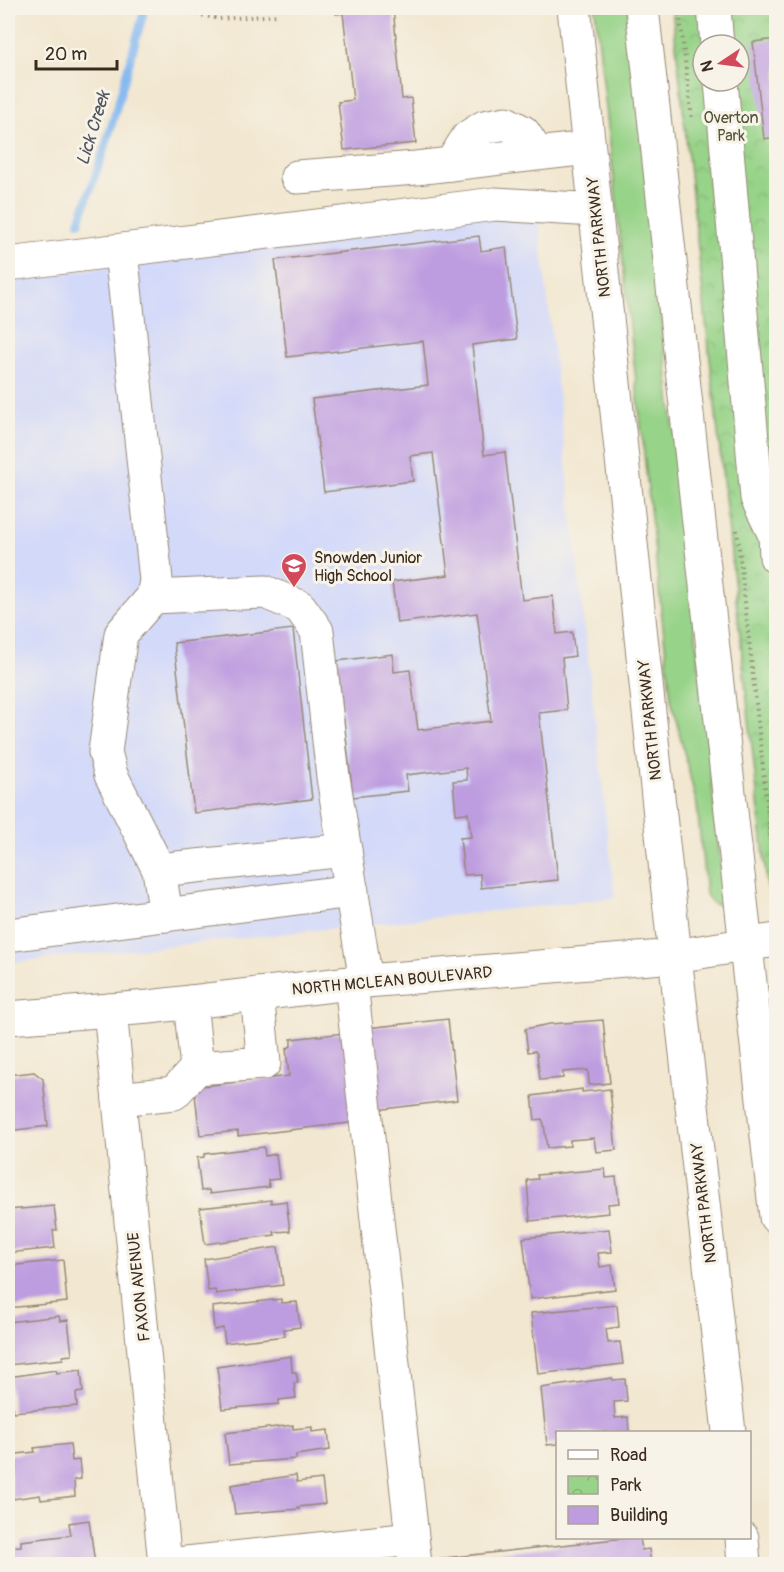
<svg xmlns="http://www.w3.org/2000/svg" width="784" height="1572" font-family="Pangolin,sans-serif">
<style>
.built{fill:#d3d9f9}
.green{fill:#97d388;stroke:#697e53;stroke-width:1.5}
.park{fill:url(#park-crowns);stroke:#697e53;stroke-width:1.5;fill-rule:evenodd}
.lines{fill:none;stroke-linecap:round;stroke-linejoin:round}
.stream{stroke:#83b8f1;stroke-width:8}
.building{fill:#be9ce0}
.minor-casing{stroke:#968877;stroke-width:35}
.major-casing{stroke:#968877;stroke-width:35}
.path{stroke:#968877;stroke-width:4;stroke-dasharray:1.5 4.5;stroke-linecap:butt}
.minor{stroke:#fff;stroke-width:33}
.major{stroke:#fff;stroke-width:33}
.labels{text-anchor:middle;stroke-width:6;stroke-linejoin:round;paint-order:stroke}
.park-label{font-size:16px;fill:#525438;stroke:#f7f3e8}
.street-label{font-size:16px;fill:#3b2a1e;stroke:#f7f3e8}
.poi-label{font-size:16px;fill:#3b2a1e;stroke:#f7f3e8;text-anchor:start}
.water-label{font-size:18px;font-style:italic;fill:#51555d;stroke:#f7f3e8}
</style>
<defs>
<pattern id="park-crowns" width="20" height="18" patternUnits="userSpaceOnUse" patternTransform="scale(1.5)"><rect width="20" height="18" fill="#97d388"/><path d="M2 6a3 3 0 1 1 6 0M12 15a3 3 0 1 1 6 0" fill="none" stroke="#83b575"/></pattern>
</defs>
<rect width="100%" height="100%" fill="#f7f3e8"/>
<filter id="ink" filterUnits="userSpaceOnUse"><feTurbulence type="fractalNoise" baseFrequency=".0167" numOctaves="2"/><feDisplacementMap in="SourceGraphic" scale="12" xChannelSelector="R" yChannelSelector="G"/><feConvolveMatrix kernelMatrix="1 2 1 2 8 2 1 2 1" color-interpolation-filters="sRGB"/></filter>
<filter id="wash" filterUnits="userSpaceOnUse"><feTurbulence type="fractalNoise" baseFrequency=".008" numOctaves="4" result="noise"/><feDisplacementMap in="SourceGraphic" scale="24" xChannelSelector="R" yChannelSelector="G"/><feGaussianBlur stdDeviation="1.35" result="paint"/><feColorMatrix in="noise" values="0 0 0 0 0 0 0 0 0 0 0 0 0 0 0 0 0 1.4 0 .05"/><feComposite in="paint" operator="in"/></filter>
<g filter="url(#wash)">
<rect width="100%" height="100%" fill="#f2e7d0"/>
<polygon class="built" points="537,205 615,898 8,963 8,281"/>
<path class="green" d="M595,8h33l97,896c-11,2 -14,0 -19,-10l-9,-89 -26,-106z"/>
<path class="park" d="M672,8h104v895l-5,-6 -4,-12zM703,45h36v36h-36z"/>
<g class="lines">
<polyline class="stream" points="79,222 106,145 145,8"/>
</g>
<g id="blocks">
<g class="building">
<polygon points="336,8 393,8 402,99 411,98 416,143 344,150 338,102 353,100 343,13 336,14"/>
<polygon points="776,39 776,137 764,139 753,42"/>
<polygon points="479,236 481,251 506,247 517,339 472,345 484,455 505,452 522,600 553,596 557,634 572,632 575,656 562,658 567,710 539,713 558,880 481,888 480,874 464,875 460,838 471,837 468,813 456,814 453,781 467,780 466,768 406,775 408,791 353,797 337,661 393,654 394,672 410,670 418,730 491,721 477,613 397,623 392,582 448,575 433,453 410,456 413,481 324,492 312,399 428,385 423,341 287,357 275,260"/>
<polygon points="293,629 312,799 194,813 174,643"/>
<polygon points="448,1019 457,1100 376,1110 367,1028"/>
<polygon points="603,1020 610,1083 589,1085 588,1070 563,1072 563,1078 540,1080 537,1054 535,1051 528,1052 525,1029 550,1024"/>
<polygon points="344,1033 357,1122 238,1136 238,1131 200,1135 194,1087 289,1076 286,1049 291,1046 291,1039"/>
<polygon points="34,1072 43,1079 48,1126 8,1131 8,1075"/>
<polygon points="582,1089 582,1092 610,1089 616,1150 596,1152 594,1138 570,1140 570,1146 547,1148 544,1124 542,1119 535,1120 532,1096"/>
<polygon points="264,1147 265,1156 276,1154 279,1179 268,1180 269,1187 210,1194 209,1190 201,1191 197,1158 204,1157 204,1154"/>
<polygon points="605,1169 606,1178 616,1177 619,1203 608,1204 609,1213 530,1221 527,1180 538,1179 537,1175"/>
<polygon points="271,1200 271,1203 286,1201 290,1231 274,1232 275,1235 205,1244 200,1208"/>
<polygon points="54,1206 57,1230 53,1230 55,1248 8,1253 8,1210"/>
<polygon points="609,1229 612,1252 598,1253 600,1267 612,1265 615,1289 530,1299 523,1238"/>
<polygon points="278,1247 283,1285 216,1294 215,1290 208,1291 204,1259"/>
<polygon points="63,1260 67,1302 8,1308 8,1266"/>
<polygon points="281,1299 281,1303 297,1302 300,1327 284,1329 285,1336 225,1343 223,1328 214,1330 212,1307"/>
<polygon points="617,1305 619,1327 606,1329 608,1343 620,1342 623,1364 538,1374 531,1313"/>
<polygon points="59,1316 60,1321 68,1320 72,1355 63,1356 63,1359 8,1365 8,1322"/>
<polygon points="291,1356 292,1372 296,1372 298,1383 294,1383 296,1398 279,1400 279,1404 222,1409 217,1367"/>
<polygon points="56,1370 57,1373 81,1370 83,1392 76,1393 77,1406 13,1412 9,1377"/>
<polygon points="612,1378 613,1380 625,1379 627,1401 614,1402 615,1418 628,1417 629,1432 558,1432 558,1444 547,1445 541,1388"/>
<polygon points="293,1425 293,1429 312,1427 312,1432 328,1430 330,1450 296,1455 296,1459 229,1464 225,1433"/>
<polygon points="70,1444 72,1461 79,1460 81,1479 74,1480 75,1496 41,1500 40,1495 13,1499 8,1455 35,1452 34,1448"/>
<polygon points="296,1475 297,1482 322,1479 325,1504 298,1507 299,1509 235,1514 231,1485"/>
<polygon points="89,1520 95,1564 10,1564 8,1547 21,1546 21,1541 71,1535 69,1523"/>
<polygon points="625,1538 640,1538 642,1550 649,1549 651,1564 436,1564 436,1559"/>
</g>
</g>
</g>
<g filter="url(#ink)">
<use href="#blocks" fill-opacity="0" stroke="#968877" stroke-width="1.5"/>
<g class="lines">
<defs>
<g id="minor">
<polyline points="714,8 717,45"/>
<polyline points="721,81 757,498 775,535 776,557"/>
<polyline points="451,164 468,137 484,127 506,123 523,132 537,153"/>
<polyline points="297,177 416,168 588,148"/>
<polyline points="121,251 156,580 153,597 121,634 105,752 111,775 159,870 166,915"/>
<polyline points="8,264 495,204 595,210"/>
<polyline points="153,597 265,592 300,607 317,631 333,777 366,981"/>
<polyline points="159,870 345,850"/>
<polyline points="8,935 352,891"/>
<polyline points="351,983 415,1564"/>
<polyline points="190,1002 197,1068"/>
<polyline points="110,1010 165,1564"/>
<polyline points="119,1099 174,1093 197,1068 264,1063 257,994"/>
<polyline points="177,1564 412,1539"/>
</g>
<g id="major">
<polyline points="574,8 675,956 729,1432"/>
<polyline points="642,8 776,1217"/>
<polyline points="8,1018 149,1007 366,981 675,956 776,940"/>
<polyline points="742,1538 744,1564"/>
</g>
</defs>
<use href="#minor" class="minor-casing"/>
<use href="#major" class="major-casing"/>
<g class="path">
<polyline points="167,8 219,19 279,15"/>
<polyline points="679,8 692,120"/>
<polyline points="737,530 776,887"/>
</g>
<use href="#minor" class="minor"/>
<use href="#major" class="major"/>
</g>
</g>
<defs>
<symbol id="school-pin" viewBox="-11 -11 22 30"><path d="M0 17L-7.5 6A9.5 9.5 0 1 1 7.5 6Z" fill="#d1495b" stroke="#f7f3e8"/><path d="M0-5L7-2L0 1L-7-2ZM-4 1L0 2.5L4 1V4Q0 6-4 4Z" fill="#fff"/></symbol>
</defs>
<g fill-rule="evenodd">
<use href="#school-pin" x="279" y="551" width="30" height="40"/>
</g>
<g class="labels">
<g class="park-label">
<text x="731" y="123">Overton<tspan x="731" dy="18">Park</tspan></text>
</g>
<g class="street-label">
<text transform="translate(598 237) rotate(-96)" y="6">NORTH PARKWAY</text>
<text transform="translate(649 720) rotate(-96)" y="6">NORTH PARKWAY</text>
<text transform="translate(392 980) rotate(-5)" y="6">NORTH MCLEAN BOULEVARD</text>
<text transform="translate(703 1203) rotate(-97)" y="6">NORTH PARKWAY</text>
<text transform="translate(138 1287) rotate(-96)" y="6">FAXON AVENUE</text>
</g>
<g class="poi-label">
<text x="314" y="563">Snowden Junior<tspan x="314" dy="18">High School</tspan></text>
</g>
<g class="water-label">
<text transform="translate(93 128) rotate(-73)" y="6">Lick Creek</text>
</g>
</g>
<rect width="784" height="1572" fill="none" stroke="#f7f3e8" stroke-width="30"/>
<rect x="556" y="1431" width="195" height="108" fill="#f7f3e8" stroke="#aca397" stroke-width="1.5"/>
<rect x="568" y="1450" width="30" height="9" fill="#ffffff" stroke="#aca397" stroke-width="1.5"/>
<text x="610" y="1461" font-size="18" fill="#3b2a1e">Road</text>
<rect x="568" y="1476" width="30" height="18" fill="url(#park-crowns)" stroke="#aca397" stroke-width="1.5"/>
<text x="610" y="1491" font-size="18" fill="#3b2a1e">Park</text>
<rect x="568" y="1506" width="30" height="18" fill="#be9ce0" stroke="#aca397" stroke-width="1.5"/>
<text x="610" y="1521" font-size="18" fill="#3b2a1e">Building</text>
<g transform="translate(721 63) rotate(257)"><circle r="28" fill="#f7f3e8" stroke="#aca397" stroke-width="1.5"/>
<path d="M0-4.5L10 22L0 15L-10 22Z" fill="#d1495b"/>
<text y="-9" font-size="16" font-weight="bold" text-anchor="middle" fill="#3b2a1e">N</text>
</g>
<path d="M36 60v9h81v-9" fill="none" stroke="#3b2a1e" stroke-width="3"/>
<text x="45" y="60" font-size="18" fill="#3b2a1e" stroke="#f7f3e8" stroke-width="4.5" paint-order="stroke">20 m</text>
</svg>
